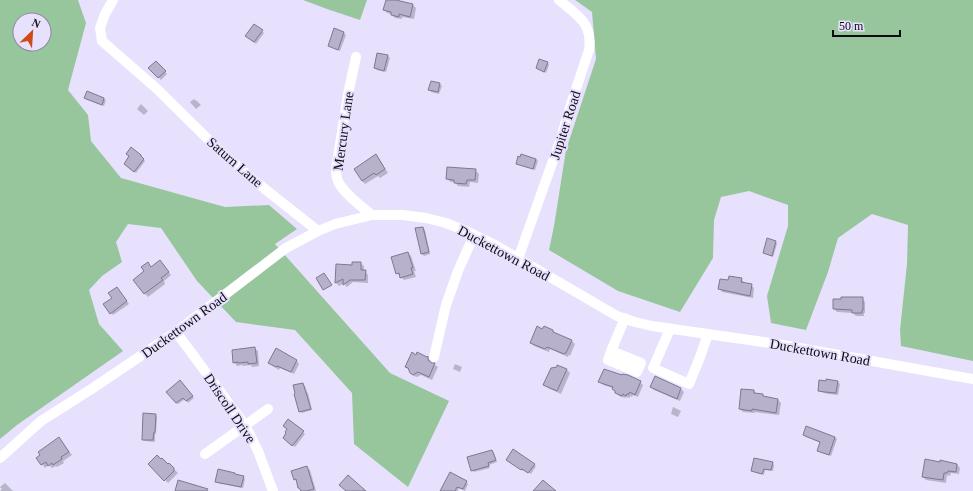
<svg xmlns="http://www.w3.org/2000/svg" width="973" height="491" font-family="Georgia,serif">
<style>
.forest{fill:#97c69d;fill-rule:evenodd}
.shadow{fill:#0003}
.building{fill:#b7b1cc;stroke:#7e7992}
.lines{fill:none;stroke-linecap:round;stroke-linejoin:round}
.minor{stroke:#fff;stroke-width:10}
.labels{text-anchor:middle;stroke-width:4;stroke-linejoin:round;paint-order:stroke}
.street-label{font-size:14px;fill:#0d0a13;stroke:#e7e1fd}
</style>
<rect width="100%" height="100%" fill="#e7e1fd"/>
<g class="forest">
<path d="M0,0h78l8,23 -18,67 20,25 3,26 30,37 104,29 44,-2 28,24 -22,15 115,129 59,28 -41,86 -54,-43 -2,-51 -57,-63 -59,-8 -39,-41 -36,-53 -33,-4 -12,18 6,20 -20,14 -13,14 10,34 24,27 -106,74 -17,14zM20,20h24v24h-24z"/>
<polygon points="303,0 367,0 360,20 327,9"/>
<polygon points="575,0 973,0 973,361 901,346 900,330 907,264 908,225 872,214 838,238 828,272 806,330 771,323 767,296 788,226 788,205 749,191 721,197 714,220 713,258 680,312 618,291 549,250 554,226 566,150 596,59 592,12"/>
</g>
<g class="shadow">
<polygon points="387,0 392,0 413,5 416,8 414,19 402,17 402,19 395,18 391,14 387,13 384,10"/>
<polygon points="335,29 344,33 346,35 340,51 331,47 329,45"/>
<polygon points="262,31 264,33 256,44 248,38"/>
<polygon points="388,56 390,58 386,72 377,70 375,68"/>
<polygon points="156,62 167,74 161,80 150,68"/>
<polygon points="548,63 549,65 546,73 539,70 537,68"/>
<polygon points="440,84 442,86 439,94 431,92 430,90"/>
<polygon points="85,98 104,98 106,100 104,106 87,100"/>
<polygon points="194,99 196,101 196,100 201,105 196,109 190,102"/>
<polygon points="141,104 148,111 144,115 137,109"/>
<polygon points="142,158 145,161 136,173 127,166"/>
<polygon points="379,159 388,173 380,178 378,176 365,184 362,181"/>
<polygon points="536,159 538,161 535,170 519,165 517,163"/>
<polygon points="475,170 479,174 478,183 470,182 469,187 458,186 455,182 450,182 447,178"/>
<polygon points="423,228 425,230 430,254 424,256 422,254"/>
<polygon points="768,240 776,242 777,244 773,257 766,254 764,253"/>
<polygon points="408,253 411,256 416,271 414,271 416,277 404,280 397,273"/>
<polygon points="360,263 364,266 364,271 365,271 368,275 368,283 353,282 347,287 344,284 344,283 339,286 336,283 337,265 353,266"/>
<polygon points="163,264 171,275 164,281 165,284 148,297 134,280 151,268"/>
<polygon points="741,279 744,282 744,284 751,285 754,288 753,298 722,292 719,288 729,282"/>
<polygon points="119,290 129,304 113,315 104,304 113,298"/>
<polygon points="862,298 865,302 865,313 864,313 864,316 856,316 853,313 837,312 834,309"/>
<polygon points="543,330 553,331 556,334 572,341 575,344 570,356 568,355 568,357 550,349 549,352 534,346 531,342"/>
<polygon points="254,348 258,351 259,366 252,367 251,365 243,366 242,365 237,366 234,362"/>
<polygon points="417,356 427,357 430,360 432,364 434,364 438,367 432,380 421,375 417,377 414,376 406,367"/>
<polygon points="296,360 299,364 294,374 280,368 279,370 273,366 270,363"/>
<polygon points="455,364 462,367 460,372 453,369"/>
<polygon points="558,366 567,370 570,373 561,394 548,388 545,385"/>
<polygon points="600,381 640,382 643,385 638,397 633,395 632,397 630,396 630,398 626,397 625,398 619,396 613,389 613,388 603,385"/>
<polygon points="827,382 838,382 840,384 838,395 828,394 821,392 819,390"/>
<polygon points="182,384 194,398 188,403 185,399 178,404 176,403"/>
<polygon points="303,384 305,386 307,392 308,393 312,410 302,413 300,411"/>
<polygon points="651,387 681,389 684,392 680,401 654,390"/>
<polygon points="742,390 754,391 757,394 762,395 765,397 778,400 781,403 779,415 755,412 755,413 743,412 740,409"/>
<polygon points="673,407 681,411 678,417 671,414"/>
<polygon points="155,415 157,417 156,434 155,434 155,442 145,441 143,439"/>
<polygon points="288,420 305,434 295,447 286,440 288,429"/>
<polygon points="804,435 835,437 837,439 831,456 820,452 818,450 821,443 806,437"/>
<polygon points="59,438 72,455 63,461 64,463 57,467 56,466 52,468 49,465 45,468 37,458"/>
<polygon points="492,451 494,453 497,462 489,465 490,468 474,472 472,470"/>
<polygon points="941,461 957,464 960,468 959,474 951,473 950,476 947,475 946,483 926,480 923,477 941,463"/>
<polygon points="509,462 534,465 536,466 531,474 524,470 523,471"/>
<polygon points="772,463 774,465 773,471 765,470 764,475 754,472 752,471"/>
<polygon points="149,464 168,466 169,464 178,473 168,483"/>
<polygon points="306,467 310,470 316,491 301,491 298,482 294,479"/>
<polygon points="243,477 245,479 243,488 218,483 216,481"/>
<polygon points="466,482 468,484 465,491 459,488 458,491 443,491"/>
<polygon points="5,483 13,491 0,491 2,489 0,487"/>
</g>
<g class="building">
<polygon points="386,0 396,0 413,4 410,17 399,14 399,17 391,15 391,12 383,10"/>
<polygon points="254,24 263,30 254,42 245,36"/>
<polygon points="334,28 344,32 338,50 328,46"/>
<polygon points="377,53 388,55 384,71 374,68"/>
<polygon points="539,59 548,62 544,72 536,68"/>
<polygon points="156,61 166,71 158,78 148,68"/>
<polygon points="431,81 440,83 438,92 428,90"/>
<polygon points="87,91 104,98 102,105 84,98"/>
<polygon points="131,147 141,155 141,156 144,159 134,172 124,164 129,156 126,154"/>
<polygon points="376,154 385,169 376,175 374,173 362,181 354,169"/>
<polygon points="521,154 536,159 533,169 516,164 518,156 520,157"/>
<polygon points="447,167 476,169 475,180 467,180 466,184 454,183 454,180 446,179"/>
<polygon points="423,227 429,252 421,254 415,228"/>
<polygon points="767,238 776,241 772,256 763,253"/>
<polygon points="408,252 413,268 411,268 413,274 400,278 399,273 396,274 391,257"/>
<polygon points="160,260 169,272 161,278 163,280 144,294 133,280 144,271 141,267 148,262 151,267"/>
<polygon points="352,262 361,262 361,270 366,270 365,280 350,280 343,285 343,279 335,283 336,264 352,265"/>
<polygon points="324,273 332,285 323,290 316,278"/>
<polygon points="729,276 742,278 741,282 752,284 750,296 718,289 720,279 728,280"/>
<polygon points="117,287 127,301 110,314 103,304 112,298 108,293"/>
<polygon points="841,297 863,297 863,310 862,310 862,313 852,313 852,310 833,309 833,299 841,299"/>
<polygon points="537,326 542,329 544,326 553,330 553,332 572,340 566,353 565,353 564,354 547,347 545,349 530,343"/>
<polygon points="255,347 257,363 248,364 248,362 238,363 238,362 233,363 232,350"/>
<polygon points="276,348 297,360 291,372 277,366 276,367 268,363"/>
<polygon points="412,352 416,355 417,352 427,357 428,356 428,359 429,361 432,363 435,363 429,377 418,372 413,375 410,373 408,368 405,367"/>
<polygon points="557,365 567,369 557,391 543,385 551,368 557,367"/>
<polygon points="604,369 622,375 622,374 628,375 641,381 635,395 630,392 629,394 627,394 626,396 623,394 622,396 615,393 615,391 612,389 613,387 598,382"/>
<polygon points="655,376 681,388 677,399 650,387"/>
<polygon points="826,379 838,381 836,393 825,392 818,391 819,380 826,381"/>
<polygon points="180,380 193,396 186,401 183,398 176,403 166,392"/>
<polygon points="303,383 311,409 299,412 294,394 295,393 293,385"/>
<polygon points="741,389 754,390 754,393 763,394 763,396 778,399 776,413 752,409 752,411 739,409"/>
<polygon points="143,413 156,414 155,432 154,432 153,440 142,440"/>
<polygon points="288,419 304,431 292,446 283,438 286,433 285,432 287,429 283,426"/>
<polygon points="806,426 835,437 829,455 817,451 820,442 803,435"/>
<polygon points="59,437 69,452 61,457 62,459 53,465 52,463 48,466 46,462 41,465 36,458 40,455 38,452"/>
<polygon points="513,449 535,464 528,473 522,469 521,470 506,460"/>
<polygon points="492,450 496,460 488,463 489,466 471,471 467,457"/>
<polygon points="157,455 161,459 162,458 168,464 169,463 174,468 174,471 164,481 148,464"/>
<polygon points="754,458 773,462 771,470 764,469 762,474 751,471"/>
<polygon points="925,459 940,462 940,460 957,464 956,472 948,471 947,473 944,473 943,480 922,477"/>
<polygon points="307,466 314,489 307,491 301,491 299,488 298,488 296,479 294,480 291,471"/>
<polygon points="218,469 235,473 235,474 244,476 241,487 215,482"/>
<polygon points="450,472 467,481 463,489 457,487 455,491 440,491"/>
<polygon points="348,475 366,491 346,491 339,485"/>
<polygon points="178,480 208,489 207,491 175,491"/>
<polygon points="543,480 556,491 533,491"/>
</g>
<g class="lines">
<g class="minor">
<polyline points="113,0 105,14 100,28 102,41 156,88 221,152 256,182 318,231"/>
<path d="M356,57l-8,37 -12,75c0,4 0,8 2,12 5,12 24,26 34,34"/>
<path d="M518,259l42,-118 12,-40 17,-51c4,-27 -12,-35 -30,-50"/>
<polyline points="670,329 653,368 689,384 700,357 708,334"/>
<polyline points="176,332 245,425 258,451 273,491"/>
<polyline points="611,351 641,363 637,372 608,360 611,351 625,318"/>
<polyline points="434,357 446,305 458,271 474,235"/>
<polyline points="205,454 268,409"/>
<polyline points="0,458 41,421 93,388 176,332 286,248 318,231 335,224 372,215 403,215 426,218 446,223 466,231 495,245 617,316 635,322 652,326 777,344 973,379"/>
</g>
</g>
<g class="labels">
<g class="street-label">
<text transform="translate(565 125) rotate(-72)" y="5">Jupiter Road</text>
<text transform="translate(343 131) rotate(-82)" y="5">Mercury Lane</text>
<text transform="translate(235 162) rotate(41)" y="5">Saturn Lane</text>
<text transform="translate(504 253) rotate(28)" y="5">Duckettown Road</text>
<text transform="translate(184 325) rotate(-36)" y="5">Duckettown Road</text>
<text transform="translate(820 352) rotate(10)" y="5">Duckettown Road</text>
<text transform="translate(230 408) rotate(56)" y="5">Driscoll Drive</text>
</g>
</g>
<g transform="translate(32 32) rotate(25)"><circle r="19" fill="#e7e1fd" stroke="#908b9f"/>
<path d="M0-3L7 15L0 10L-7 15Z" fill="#d04918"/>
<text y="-6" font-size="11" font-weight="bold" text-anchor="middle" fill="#0d0a13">N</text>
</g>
<path d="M833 30v6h67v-6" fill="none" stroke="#0d0a13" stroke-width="2"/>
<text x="839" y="30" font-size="12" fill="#0d0a13" stroke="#e7e1fd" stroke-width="3" paint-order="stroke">50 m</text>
</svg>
